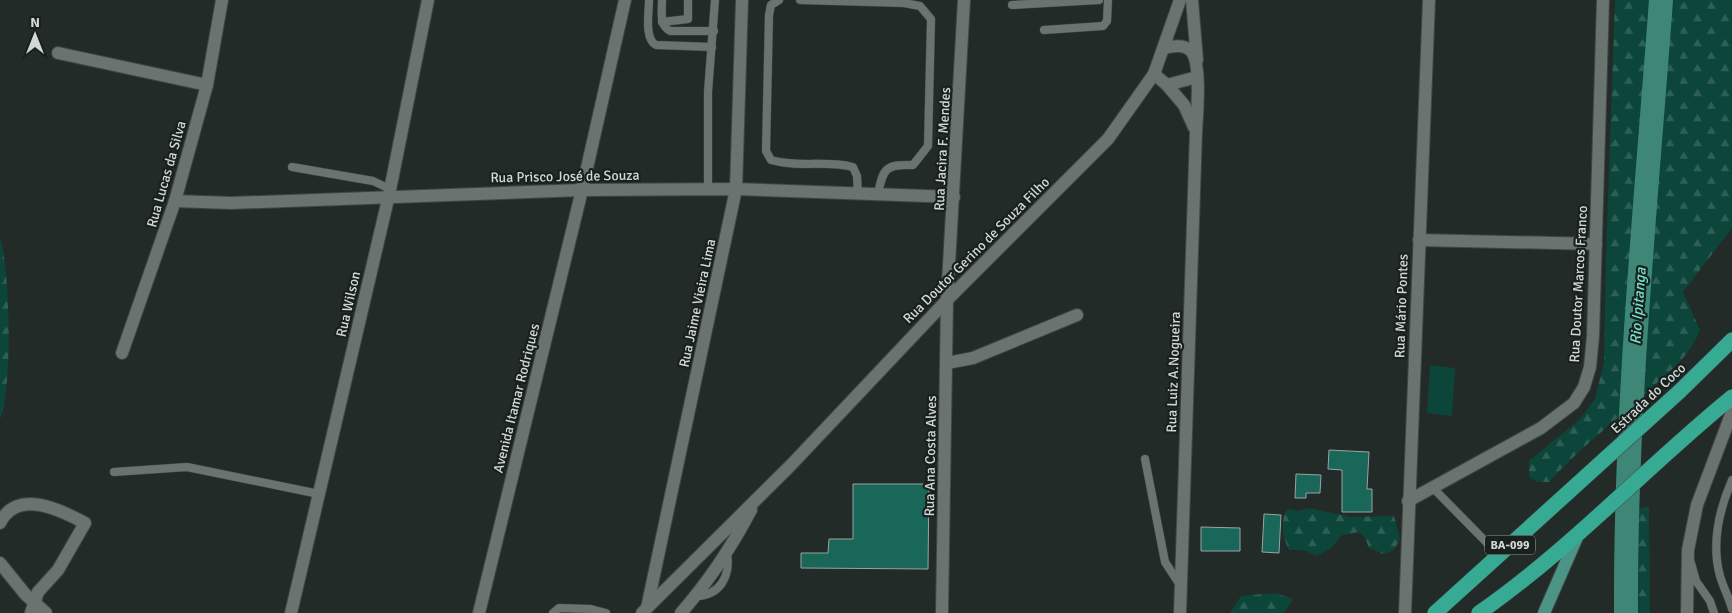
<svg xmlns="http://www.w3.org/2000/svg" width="1732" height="613" font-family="Signika,sans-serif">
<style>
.green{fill:#0c453a}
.forest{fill:url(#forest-firs)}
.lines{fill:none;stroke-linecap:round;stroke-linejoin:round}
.river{stroke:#3e8676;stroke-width:24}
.building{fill:#196758;stroke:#9aa4a1}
.lane-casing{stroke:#404644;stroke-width:9}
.street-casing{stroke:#404644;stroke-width:14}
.secondary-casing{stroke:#404644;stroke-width:14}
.primary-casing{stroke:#404644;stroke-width:14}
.highway-casing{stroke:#404644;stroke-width:16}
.lane{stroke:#697370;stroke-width:8}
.street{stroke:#697370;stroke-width:12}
.secondary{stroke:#697370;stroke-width:12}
.primary{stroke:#4b9486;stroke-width:12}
.highway{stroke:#37aa94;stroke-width:15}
.labels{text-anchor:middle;stroke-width:4.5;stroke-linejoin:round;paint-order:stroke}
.shield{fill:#19211f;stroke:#9ba19f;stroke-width:1}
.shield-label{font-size:12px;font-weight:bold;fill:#d3d8d6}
.street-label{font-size:14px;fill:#d3d8d6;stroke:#19211f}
.water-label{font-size:15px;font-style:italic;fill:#76e3ca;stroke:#19211f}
</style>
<defs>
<pattern id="forest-firs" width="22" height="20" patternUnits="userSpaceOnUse" patternTransform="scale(1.25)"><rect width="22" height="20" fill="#0c453a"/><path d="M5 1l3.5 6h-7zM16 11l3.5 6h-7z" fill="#2e5f56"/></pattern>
</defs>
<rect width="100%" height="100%" fill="#232b29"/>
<polygon class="green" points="1430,365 1455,368 1452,416 1427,413"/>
<g class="forest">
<path d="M1615,0h117v228l-49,64 17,38c-12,29 -29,40 -52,61 -33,30 -69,58 -99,91h-12l-8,-5v-16l51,-42 15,-20 9,-37 2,-106z"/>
<path d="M0,237c10,33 13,150 0,182z"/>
<polygon points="1649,506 1650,613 1638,613 1636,510"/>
<path d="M1309,508l42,9 43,-1 6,23 -6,11 -11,4 -14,-6 -4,-10 -6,-6 -17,3 -11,13 -14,8 -14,-6h-14c-6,-12 -10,-30 -1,-41l11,2z"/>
<polygon points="1276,593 1293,599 1284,613 1230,613 1241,596"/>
</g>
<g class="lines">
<path class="river" d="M1626,613c-1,-205 20,-409 35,-613"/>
</g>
<g class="building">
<polygon points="1329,450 1369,452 1367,489 1372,489 1372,512 1342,512 1342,470 1328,469"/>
<polygon points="1296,474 1321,475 1320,493 1306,493 1306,498 1295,498"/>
<polygon points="853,484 929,484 928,569 801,568 801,553 828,553 829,539 853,539"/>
<polygon points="1264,514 1281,515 1279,553 1262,552"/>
<polygon points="1201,527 1240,528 1240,551 1201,551"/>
</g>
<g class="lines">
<defs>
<g id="lane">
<path d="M649,0c0,12 -5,39 7,45l56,2"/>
<path d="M662,0c0,12 -3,25 8,31h44"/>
<path d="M779,0l-8,5 -2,10 -3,136 5,9c27,8 55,0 82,7l4,9 1,18"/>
<path d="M800,0l104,3 16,3 11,13 -3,127 -15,19c-27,-1 -30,3 -35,29"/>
<polyline points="1012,5 1099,0"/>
<polyline points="662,22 688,19 688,0"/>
<polyline points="1044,30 1103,26 1107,21 1108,0"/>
<polyline points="292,167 373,181 390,189"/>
<polyline points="708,189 708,92 715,0"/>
<polyline points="1145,459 1165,562 1180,585"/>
<polyline points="114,472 187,467 319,494"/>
<path d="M1732,480c-13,30 -21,63 -12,96 3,11 9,21 12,33"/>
<polyline points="1433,488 1499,555"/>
<polyline points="1691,563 1696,581 1710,601 1714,613"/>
<path d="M695,596c25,0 36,-20 32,-43"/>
<polyline points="553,613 559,608 591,609 606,613"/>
</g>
<g id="street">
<path d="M1164,48c8,-2 19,-4 26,2 12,10 7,65 6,82l-16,481"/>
<polyline points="58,53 207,85"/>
<polyline points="1154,74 1167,85 1197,77"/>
<polyline points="1167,85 1184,105 1194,127"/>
<polyline points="175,201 231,203 582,190 736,189 954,197"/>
<polyline points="1419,240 1596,244"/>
<polyline points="122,353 175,201 207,85 222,0"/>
<polyline points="947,363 973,358 1077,315"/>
<polyline points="1408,501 1541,428 1574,403 1584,387 1590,367 1593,336 1603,0"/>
<path d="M0,523c17,-35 61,-13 85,0l-27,47 -20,22 -7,21"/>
<polyline points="0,563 25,594 46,613"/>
<polyline points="291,613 389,195 428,0"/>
<polyline points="479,613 582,190 625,0"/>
<polyline points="942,613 947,300 964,0"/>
<polyline points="1405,613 1429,0"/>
</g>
<g id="secondary">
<polyline points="1192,0 1197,60"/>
<polyline points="647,608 736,189 742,0"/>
<polyline points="642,613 791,465 947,300 1108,139 1154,74 1180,0"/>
<path d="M681,613c28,-32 50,-65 70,-103"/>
<polyline points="1687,613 1688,550 1697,505 1732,412"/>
</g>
<polyline id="primary" points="1544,613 1578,535"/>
<g id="highway">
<polyline points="1435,613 1680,391 1732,340"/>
<path d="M1479,613c92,-64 167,-146 253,-216"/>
</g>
</defs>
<use href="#lane" class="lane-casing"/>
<use href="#street" class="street-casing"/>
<use href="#secondary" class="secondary-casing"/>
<use href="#primary" class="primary-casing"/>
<use href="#highway" class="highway-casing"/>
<use href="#lane" class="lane"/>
<use href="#street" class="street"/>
<use href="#secondary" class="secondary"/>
<use href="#primary" class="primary"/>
<use href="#highway" class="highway"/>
</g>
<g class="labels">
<rect class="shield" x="1485" y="535.5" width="50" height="19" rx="4"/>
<g class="shield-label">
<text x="1510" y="549">BA-099</text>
</g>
<g class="street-label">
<text transform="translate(942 149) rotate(-87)" y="5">Rua Jacira F. Mendes</text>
<text transform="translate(166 174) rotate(-74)" y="5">Rua Lucas da Silva</text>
<text transform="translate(565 176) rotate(-1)" y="5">Rua Prisco José de Souza</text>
<text transform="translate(976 250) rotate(-45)" y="5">Rua Doutor Gerino de Souza Filho</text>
<text transform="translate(1578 284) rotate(-87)" y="5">Rua Doutor Marcos Franco</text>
<text transform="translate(697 303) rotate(-78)" y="5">Rua Jaime Vieira Lima</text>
<text transform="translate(348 304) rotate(-77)" y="5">Rua Wilson</text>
<text transform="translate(1401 306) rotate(-88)" y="5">Rua Mário Pontes</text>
<text transform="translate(1173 372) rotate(-88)" y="5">Rua Luiz A.Nogueira</text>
<text transform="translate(516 398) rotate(-76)" y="5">Avenida Itamar Rodriques</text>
<text transform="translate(1648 398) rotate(-43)" y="5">Estrada do Coco</text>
<text transform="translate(930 456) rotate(-89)" y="5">Rua Ana Costa Alves</text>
</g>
<g class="water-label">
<text transform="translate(1638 306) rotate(-86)" y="5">Rio Ipitanga</text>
</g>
</g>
<g transform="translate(35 35)" stroke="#19211f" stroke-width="4" paint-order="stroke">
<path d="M0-4L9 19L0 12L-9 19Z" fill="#d3d8d6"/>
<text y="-8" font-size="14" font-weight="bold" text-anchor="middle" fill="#d3d8d6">N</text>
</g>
</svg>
